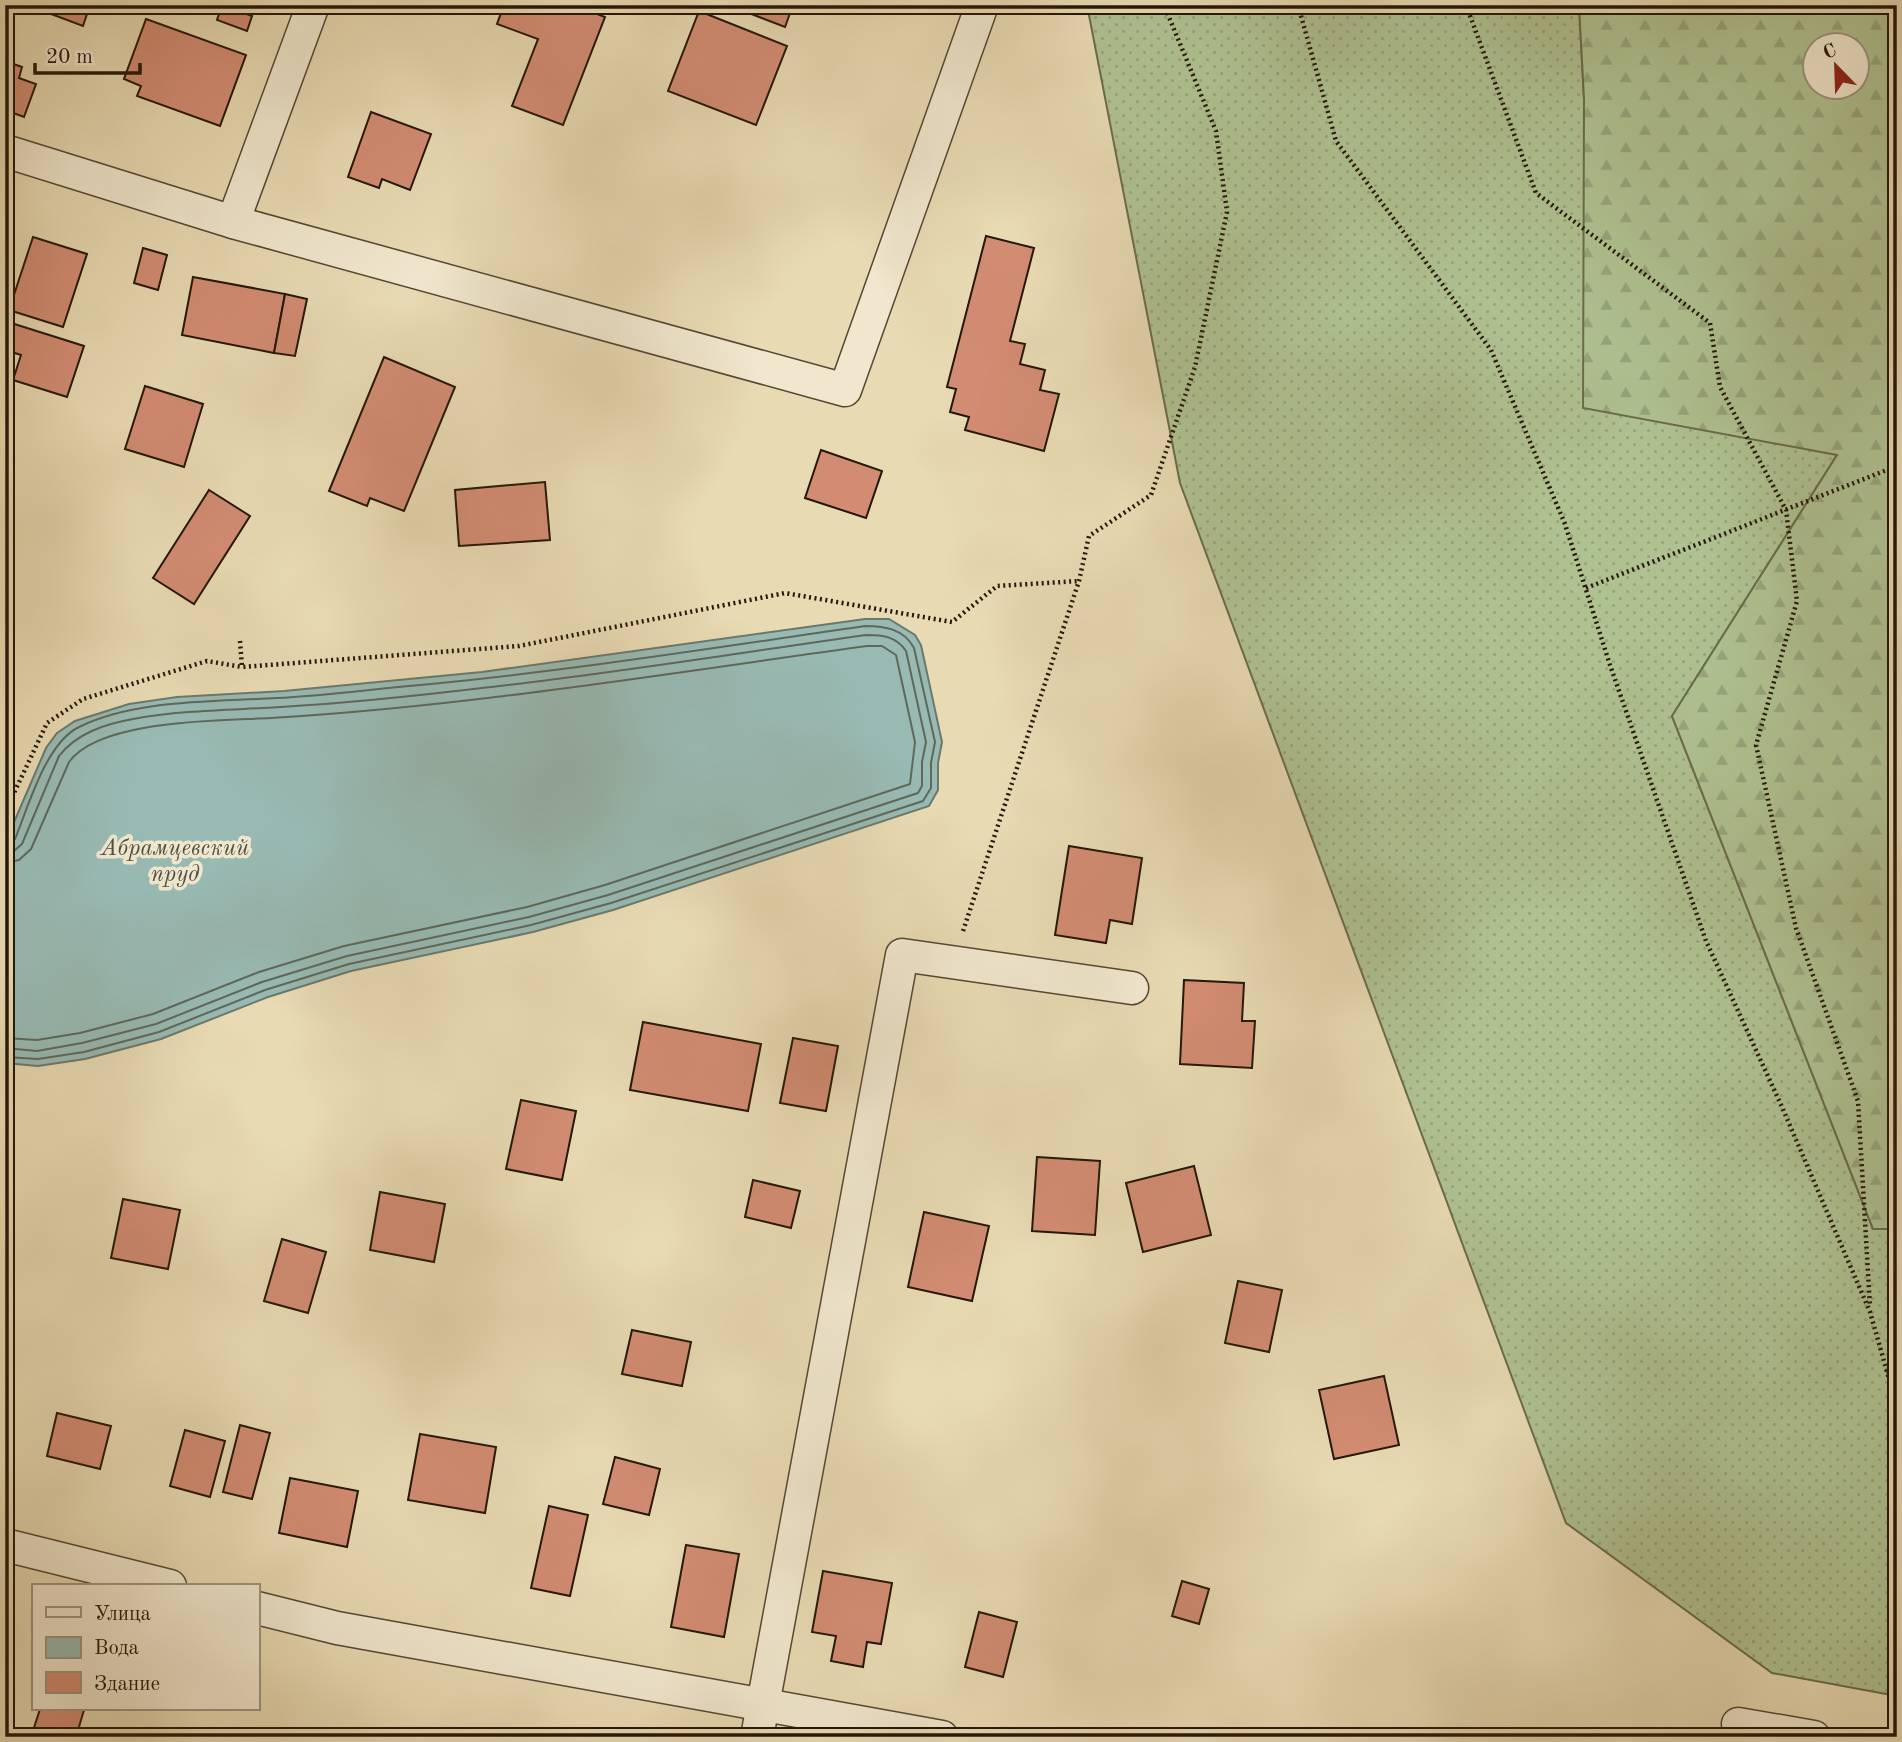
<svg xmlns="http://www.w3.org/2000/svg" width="1902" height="1742" font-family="'Old Standard TT',serif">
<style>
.grass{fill:url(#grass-dots);stroke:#6a6c4c;stroke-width:2}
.forest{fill:url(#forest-firs);stroke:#6a6c4c;stroke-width:2;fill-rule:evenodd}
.water{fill:#98bab3;stroke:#6a796e;stroke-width:2}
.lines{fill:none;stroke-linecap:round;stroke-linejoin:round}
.shore{stroke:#5e685d;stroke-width:2}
.building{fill:#d28c73;stroke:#241707;stroke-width:2}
.street-casing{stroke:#554832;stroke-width:35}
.path{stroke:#241707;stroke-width:4.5;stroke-dasharray:2 3.5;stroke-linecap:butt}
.street{stroke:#f0e7ce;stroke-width:32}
.labels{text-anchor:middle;stroke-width:7;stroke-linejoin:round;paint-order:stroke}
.water-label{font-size:23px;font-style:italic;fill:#4d5043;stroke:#f0e7ce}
</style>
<defs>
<pattern id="grass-dots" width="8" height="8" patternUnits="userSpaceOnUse" patternTransform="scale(1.75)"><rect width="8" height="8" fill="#afc191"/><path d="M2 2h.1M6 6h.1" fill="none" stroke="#96a57c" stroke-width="1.8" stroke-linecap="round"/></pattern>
<pattern id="forest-firs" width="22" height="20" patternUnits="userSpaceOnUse" patternTransform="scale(1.75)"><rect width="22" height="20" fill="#afc191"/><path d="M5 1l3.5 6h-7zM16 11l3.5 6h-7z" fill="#96a57c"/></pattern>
</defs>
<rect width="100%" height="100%" fill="#e8dab3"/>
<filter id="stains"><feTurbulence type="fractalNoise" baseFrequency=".00286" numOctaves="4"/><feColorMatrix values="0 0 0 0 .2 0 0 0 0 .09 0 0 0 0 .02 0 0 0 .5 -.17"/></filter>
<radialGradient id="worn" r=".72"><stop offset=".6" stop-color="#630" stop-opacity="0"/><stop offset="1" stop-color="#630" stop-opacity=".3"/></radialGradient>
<polygon class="grass" points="1087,5 1579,5 1584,99 1837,455 1672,716 1873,1229 1897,1229 1897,1367 1886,1370 1897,1403 1897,1696 1772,1673 1566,1523 1180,483"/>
<path class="forest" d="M1579,5h318v1224h-24l-201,-513 165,-261 -254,-47 1,-309zM1814,46h42v42h-42z"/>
<polygon class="water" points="865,619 889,619 915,635 921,645 942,742 938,763 938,790 929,806 613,910 533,932 351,971 268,997 161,1039 85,1059 38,1066 5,1063 5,843 46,748 57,733 75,721 129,704 177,697 284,691 482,672"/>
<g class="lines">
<g class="shore">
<path d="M5,843h6l4,-4c14,-34 31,-96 64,-112 57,-28 136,-25 198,-29 44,-2 88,-8 132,-12 153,-14 305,-38 456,-60 20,0 39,3 49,22l21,94 -4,21v25l-8,13 -312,102 -80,22 -182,39 -84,26 -106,42 -75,20 -46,7 -33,-2"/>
<path d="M5,852l9,-1 8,-7 37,-88c18,-23 46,-32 74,-37 49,-9 99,-9 148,-12 67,-4 134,-11 201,-19 128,-14 256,-35 384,-53 16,0 30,1 40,16l20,91 -4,20v24l-4,7 -310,102 -79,22 -182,39 -85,26 -106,42 -74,19 -45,8 -32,-3"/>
<path d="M5,863l14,-3 12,-11 38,-87c31,-43 151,-41 202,-44 200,-12 398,-45 596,-72h15l14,9 19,87 -5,42 -305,101 -78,22 -183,39 -85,26 -106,42 -73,19 -43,7 -32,-2"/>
</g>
</g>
<g class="building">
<polygon points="27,5 90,5 83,26"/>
<polygon points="222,5 252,16 247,31 217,20"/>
<polygon points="504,5 574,5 605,17 563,125 512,106 538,39 497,24"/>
<polygon points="728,5 793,5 785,27"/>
<polygon points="699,11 787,46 756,125 668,91"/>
<polygon points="146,19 246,55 220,126 137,96 141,86 124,79"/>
<polygon points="5,61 22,67 19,78 36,84 24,117 5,110"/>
<polygon points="371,112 431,134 410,190 382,179 379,188 348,177"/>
<polygon points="986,236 1034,248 1010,341 1025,344 1020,364 1045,370 1040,390 1059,394 1044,451 965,430 969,417 950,412 956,389 947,387"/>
<polygon points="33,237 87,254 63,327 9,310"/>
<polygon points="143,248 167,255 158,290 134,283"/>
<polygon points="193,277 285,294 274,353 182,335"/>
<polygon points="285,294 307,299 295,356 274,353"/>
<polygon points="8,322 84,346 67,397 13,380 21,355 5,350 5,329"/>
<polygon points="384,357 455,387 404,511 370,498 367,506 329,491"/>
<polygon points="145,386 203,404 184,467 125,449"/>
<polygon points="821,450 882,471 866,518 805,498"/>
<polygon points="545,482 550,540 459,546 455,490"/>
<polygon points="209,490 250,516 194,604 153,578"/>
<polygon points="1069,846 1142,858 1132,924 1110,920 1106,943 1055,935"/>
<polygon points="1184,980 1244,983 1242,1021 1255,1021 1252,1068 1180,1064"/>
<polygon points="643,1022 761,1044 748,1111 630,1090"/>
<polygon points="793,1038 838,1046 826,1111 780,1103"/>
<polygon points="521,1100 576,1111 562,1180 506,1169"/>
<polygon points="1037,1157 1100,1161 1095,1235 1032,1231"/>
<polygon points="1194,1166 1211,1235 1143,1252 1126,1183"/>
<polygon points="753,1180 800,1191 791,1228 745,1217"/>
<polygon points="380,1192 445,1204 434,1262 370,1250"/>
<polygon points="123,1199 180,1210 168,1269 111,1258"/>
<polygon points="924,1212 989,1226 972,1301 908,1287"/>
<polygon points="282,1239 326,1252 308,1313 264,1301"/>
<polygon points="1238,1281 1282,1290 1269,1352 1225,1343"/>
<polygon points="632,1330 691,1342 682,1386 622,1374"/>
<polygon points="1384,1376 1399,1445 1334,1459 1319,1390"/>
<polygon points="5,1385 12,1386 5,1421"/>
<polygon points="57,1413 111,1426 100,1469 47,1456"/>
<polygon points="240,1425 270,1433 252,1499 223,1492"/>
<polygon points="185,1430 225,1441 210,1497 170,1486"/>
<polygon points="420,1434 496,1447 485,1513 408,1500"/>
<polygon points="615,1457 660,1469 649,1515 603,1504"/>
<polygon points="290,1478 358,1491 347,1547 279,1533"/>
<polygon points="549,1506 588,1515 570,1596 531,1588"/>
<polygon points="686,1545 739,1554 724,1637 671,1627"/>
<polygon points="823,1571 892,1583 881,1644 867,1642 863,1667 831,1661 836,1636 812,1632"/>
<polygon points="1182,1581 1209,1589 1199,1624 1172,1616"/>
<polygon points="979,1612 1017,1622 1003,1677 965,1667"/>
<polygon points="40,1709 84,1710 76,1737 31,1737"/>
<polygon points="644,1729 676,1737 642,1737"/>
</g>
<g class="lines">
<defs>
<g id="street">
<polyline points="5,151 233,222 845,390 982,5"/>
<polyline points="233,222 313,5"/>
<polyline points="5,1545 170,1586"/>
<polyline points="257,1608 337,1628 942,1737"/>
<polyline points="1738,1724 1814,1737"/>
<polyline points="757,1737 902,955 1132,988"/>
</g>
</defs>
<use href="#street" class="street-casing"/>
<g class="path">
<polyline points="1298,5 1336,141 1491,350 1565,524 1610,665 1706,941 1782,1107 1870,1312 1897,1407"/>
<polyline points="1466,5 1536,193 1710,323 1720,387 1786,510 1797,601 1756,745 1796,928 1858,1101 1870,1307"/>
<polyline points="1586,588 1897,466"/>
<polyline points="240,641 242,667 519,646 785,593 952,622 997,586 1079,581"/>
<polyline points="5,812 47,723 83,699 207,661 242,667"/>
<polyline points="963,931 1079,581 1089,536 1151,495 1195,367 1227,212 1216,131 1164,5"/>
</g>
<use href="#street" class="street"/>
</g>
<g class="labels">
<g class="water-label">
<text x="175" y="855">Абрамцевский<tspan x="175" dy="26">пруд</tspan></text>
</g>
</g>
<rect width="1902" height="1742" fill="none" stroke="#e8dab3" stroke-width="28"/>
<rect x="7" y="7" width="1888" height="1728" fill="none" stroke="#241707" stroke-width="3.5"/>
<rect x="14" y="14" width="1874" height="1714" fill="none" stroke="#241707" stroke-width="2"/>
<rect x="32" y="1584" width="228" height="126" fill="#f0e7ce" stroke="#9e947e" stroke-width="2"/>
<rect x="46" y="1607" width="35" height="10" fill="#f0e7ce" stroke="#9e947e" stroke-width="2"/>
<text x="94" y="1620" font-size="21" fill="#241707">Улица</text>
<rect x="46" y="1637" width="35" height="21" fill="#98bab3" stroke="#9e947e" stroke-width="2"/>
<text x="94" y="1654" font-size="21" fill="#241707">Вода</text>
<rect x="46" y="1672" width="35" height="21" fill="#d28c73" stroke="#9e947e" stroke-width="2"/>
<text x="94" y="1690" font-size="21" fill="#241707">Здание</text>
<g transform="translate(1836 66) rotate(337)"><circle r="33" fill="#f0e7ce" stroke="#9e947e" stroke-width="2"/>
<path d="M0-5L12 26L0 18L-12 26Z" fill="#8f2418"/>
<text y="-10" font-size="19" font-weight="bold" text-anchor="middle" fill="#241707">С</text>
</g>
<path d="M35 63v10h105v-10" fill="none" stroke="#241707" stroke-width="3.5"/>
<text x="46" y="63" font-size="21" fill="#241707" stroke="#f0e7ce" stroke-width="5" paint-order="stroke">20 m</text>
<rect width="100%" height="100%" filter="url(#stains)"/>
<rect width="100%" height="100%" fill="url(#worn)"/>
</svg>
